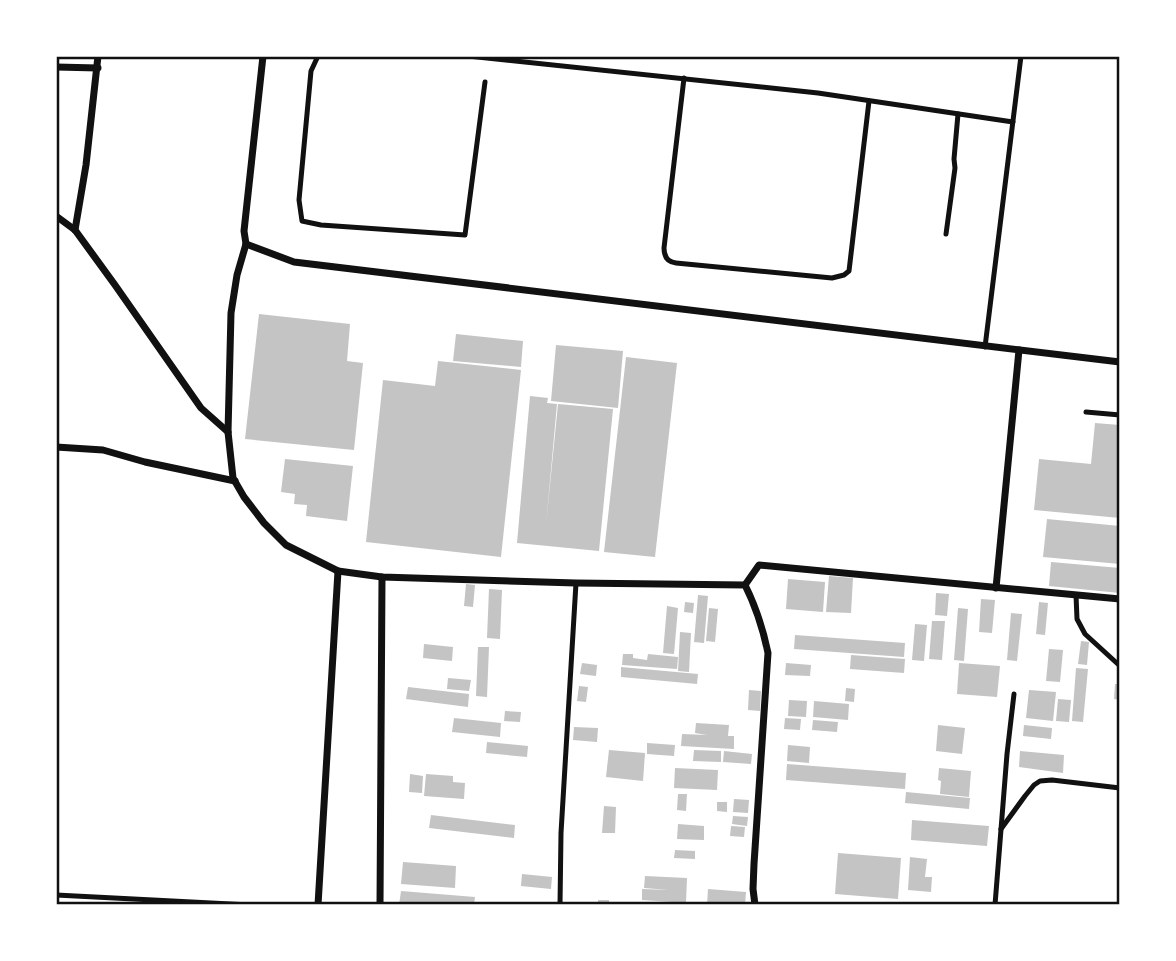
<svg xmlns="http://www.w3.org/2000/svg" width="1176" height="961" font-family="Montserrat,sans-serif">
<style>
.building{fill:#c4c4c4}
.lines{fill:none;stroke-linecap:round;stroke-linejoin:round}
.service{stroke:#111;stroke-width:5}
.minor{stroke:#111;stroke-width:7}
.neatline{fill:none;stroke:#111;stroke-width:2.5}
</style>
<rect width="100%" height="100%" fill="#fff"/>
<g class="building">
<polygon points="259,314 350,324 347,361 363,363 354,450 245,439"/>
<polygon points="456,334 523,341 521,367 453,361"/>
<polygon points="556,345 623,351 618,408 551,401"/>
<polygon points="626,357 677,363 655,557 604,552"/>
<polygon points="438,361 521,370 501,557 366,542 383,380 435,386"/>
<polygon points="530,396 548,398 547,403 557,404 546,525 558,404 613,409 599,551 517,543"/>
<polygon points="1095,423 1120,425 1120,518 1034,510 1039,459 1091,464"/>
<polygon points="285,459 353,466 347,521 306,516 307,505 294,504 295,494 281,492"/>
<polygon points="1047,519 1120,526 1120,564 1043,557"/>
<polygon points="1051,562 1120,568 1120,593 1049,586"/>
<polygon points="829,576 853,578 851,613 826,612"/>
<polygon points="788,579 825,582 823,612 786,609"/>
<polygon points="466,584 475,585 473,607 464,606"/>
<polygon points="489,589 502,590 500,639 487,638"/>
<polygon points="936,593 949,594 947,616 935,615"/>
<polygon points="698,595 708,596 704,643 694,642"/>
<polygon points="981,599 995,600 992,633 979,632"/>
<polygon points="685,602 694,603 693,613 684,612"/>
<polygon points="1039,602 1048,603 1045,635 1036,634"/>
<polygon points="667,606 678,608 674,654 663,653"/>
<polygon points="709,608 718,609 715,642 706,641"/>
<polygon points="958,608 968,609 964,661 954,660"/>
<polygon points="1011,613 1022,614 1017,661 1007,660"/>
<polygon points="932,621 945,621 942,660 929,659"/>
<polygon points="915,624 927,625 924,661 912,660"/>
<polygon points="680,632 691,633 689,672 678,671"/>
<polygon points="795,635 905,643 904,657 794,649"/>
<polygon points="1081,641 1089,642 1087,665 1078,664"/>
<polygon points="424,644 453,647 452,661 423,658"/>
<polygon points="478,647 489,647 487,697 476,696"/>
<polygon points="1049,649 1063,650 1060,682 1046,681"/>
<polygon points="623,654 633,654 633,658 647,660 648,654 678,657 677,669 622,665"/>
<polygon points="851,655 905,659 904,673 850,669"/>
<polygon points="582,663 597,665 596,676 580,674"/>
<polygon points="786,663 811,665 810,676 785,675"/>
<polygon points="959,663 1000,666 997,697 957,694"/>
<polygon points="621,667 698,674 697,684 621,677"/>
<polygon points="1076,668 1088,669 1083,722 1072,721"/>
<polygon points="448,678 471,680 469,691 447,689"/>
<polygon points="1115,684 1120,684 1120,700 1114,699"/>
<polygon points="579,686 588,687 586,702 577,701"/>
<polygon points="408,687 469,694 468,707 406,699"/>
<polygon points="846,688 855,689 854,702 845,701"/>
<polygon points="749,690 761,691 760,711 748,710"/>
<polygon points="1029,690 1056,692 1053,721 1026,718"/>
<polygon points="1058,699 1071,700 1069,722 1056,721"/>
<polygon points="789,700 807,701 806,717 788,716"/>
<polygon points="814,701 849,704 848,720 813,717"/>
<polygon points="505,711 521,712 520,722 504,721"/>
<polygon points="454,718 501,723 500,737 452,732"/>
<polygon points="785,718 801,719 800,730 784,729"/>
<polygon points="813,720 838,722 837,732 812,730"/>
<polygon points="696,723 729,725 728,736 734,736 734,749 681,746 682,734 707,735 695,733"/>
<polygon points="938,725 965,728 962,754 936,751"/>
<polygon points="1024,725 1052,728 1051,739 1023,736"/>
<polygon points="574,727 598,728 597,742 573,740"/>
<polygon points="487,742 528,746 527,757 486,753"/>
<polygon points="647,743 675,745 674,756 647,754"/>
<polygon points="788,745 810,747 809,763 787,761"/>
<polygon points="609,750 645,753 643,781 606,777"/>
<polygon points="694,750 721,751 721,762 693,761"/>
<polygon points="724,751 752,754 751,764 723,762"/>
<polygon points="1020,751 1064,755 1063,773 1019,767"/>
<polygon points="787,764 906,773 905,789 786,780"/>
<polygon points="675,768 718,770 717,790 674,788"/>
<polygon points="939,768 971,771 969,797 940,794 941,781 938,780"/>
<polygon points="410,774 423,776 422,793 409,792"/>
<polygon points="426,774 453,776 453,782 465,783 464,799 424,796"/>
<polygon points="906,792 970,798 969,809 905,803"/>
<polygon points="678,794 687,794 686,811 677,810"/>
<polygon points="734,799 749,800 748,813 733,812"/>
<polygon points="717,802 727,802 727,812 717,811"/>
<polygon points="604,806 616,807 615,833 602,833"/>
<polygon points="431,815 515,825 514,838 429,828"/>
<polygon points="733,816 748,817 747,826 732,824"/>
<polygon points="912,820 989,826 987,846 911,840"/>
<polygon points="678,824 704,826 704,840 677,839"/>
<polygon points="731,826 745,827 744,837 730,836"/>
<polygon points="675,850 695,851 695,859 674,858"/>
<polygon points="838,853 901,858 898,899 835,894"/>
<polygon points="910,857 927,859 925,877 932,877 931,892 908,890"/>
<polygon points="403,862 456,866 455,888 401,884"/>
<polygon points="522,874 552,877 551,889 521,886"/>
<polygon points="645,876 687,878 686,903 642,900 642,889 669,890 644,888"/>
<polygon points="708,889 746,892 745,905 707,905"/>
<polygon points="401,891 475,897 474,905 399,905"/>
<rect x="598" y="900" width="11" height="5"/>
</g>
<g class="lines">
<g class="service">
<polyline points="318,56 311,71 299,200 302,221 321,225 465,235 485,82"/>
<polyline points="468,56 818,93 1013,122"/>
<path d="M684,78l-20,170c0,8 3,14 12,15l156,15 12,-3 5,-4 20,-170"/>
<polyline points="946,234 955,168 954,159 958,114"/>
<polyline points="985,347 1021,56"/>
<polyline points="1086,412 1120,415"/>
<polyline points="1076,595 1077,619 1085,634 1120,666"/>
<polyline points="1001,829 1025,796 1034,785 1040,781 1052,780 1120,788"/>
<polyline points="56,895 250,905"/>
<polyline points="560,905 561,833 576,583"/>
<polyline points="995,905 1007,754 1014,694"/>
</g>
<g class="minor">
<path d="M263,56l-19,175 2,13 -9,31 -6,38 -3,119 5,46 11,19 20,26 22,22 52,26 44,6 194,6 169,2c11,22 18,44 23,68l-14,211 -1,25 2,16"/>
<polyline points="56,67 98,68"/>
<polyline points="56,216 75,230 115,285 201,408 228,432"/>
<polyline points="75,230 86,165 98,56"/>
<polyline points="246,244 294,262 1120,362"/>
<polyline points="56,447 103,450 145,462 235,481"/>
<polyline points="745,585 759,565 1120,599"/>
<polyline points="996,588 1019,350"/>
<polyline points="318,905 338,571"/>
<polyline points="380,905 382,577"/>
</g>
</g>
<rect width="1176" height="961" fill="none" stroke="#ffffff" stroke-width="116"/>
<rect x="58" y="58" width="1060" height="845" class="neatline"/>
</svg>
